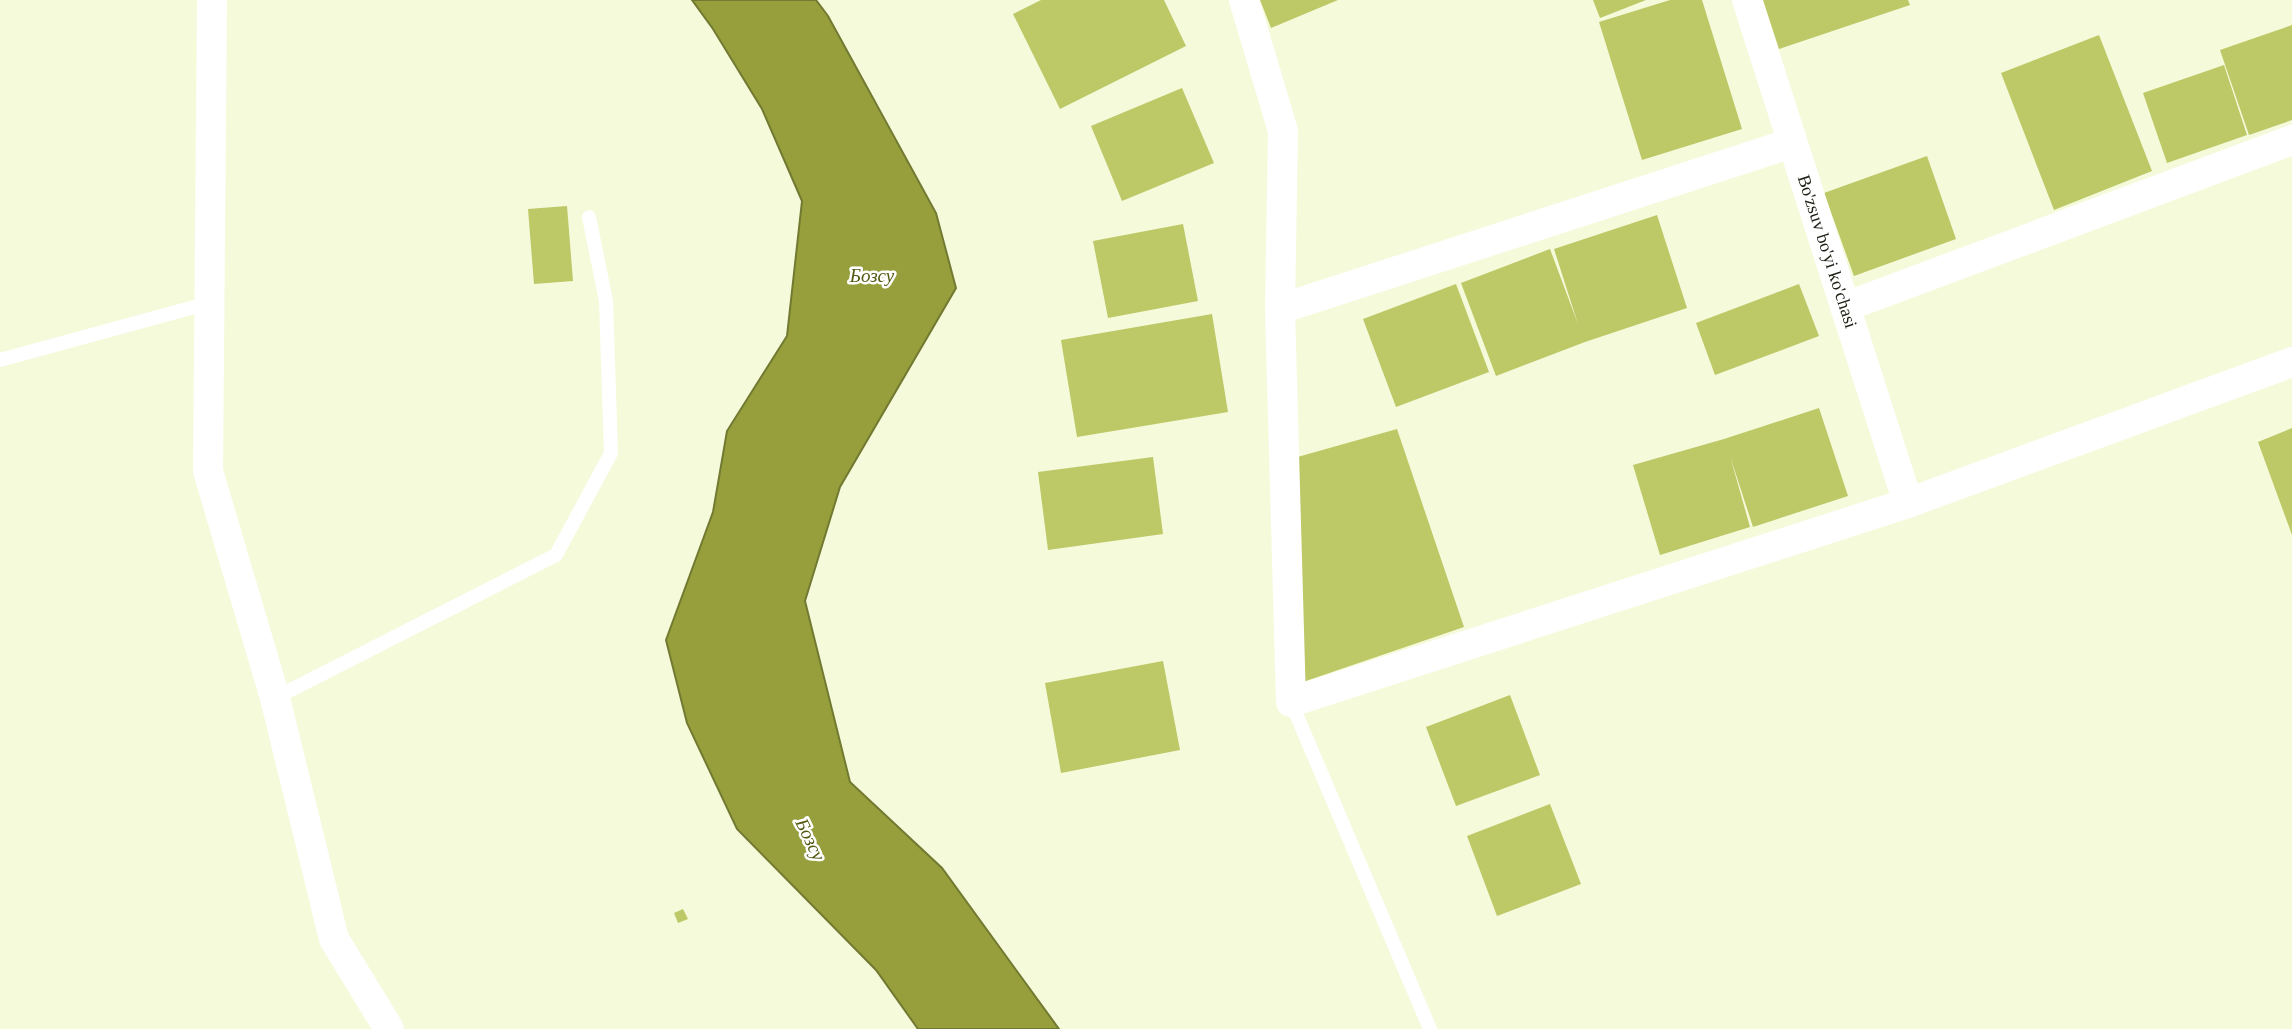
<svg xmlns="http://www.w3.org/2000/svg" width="2292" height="1029" font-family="'Times New Roman',serif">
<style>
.water{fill:#969f3c;stroke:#727931;stroke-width:2}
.building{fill:#bdc866}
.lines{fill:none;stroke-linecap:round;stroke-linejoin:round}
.service{stroke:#fff;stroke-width:14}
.minor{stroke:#fff;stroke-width:30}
.labels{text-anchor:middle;stroke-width:5;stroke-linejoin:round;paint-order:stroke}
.street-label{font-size:18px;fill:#1f2116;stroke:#fff}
.water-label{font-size:19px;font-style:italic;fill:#545a12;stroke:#fff}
</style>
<rect width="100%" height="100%" fill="#f5fadb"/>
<polygon class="water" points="692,0 816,0 828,16 936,213 956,288 840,487 805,601 850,782 942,868 1059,1029 918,1029 876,970 737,829 687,723 666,640 713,512 727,431 787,336 802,201 762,109 713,29"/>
<g class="building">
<polygon points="1041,0 1164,0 1186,46 1060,109 1013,14"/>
<polygon points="1260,0 1338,0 1271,28"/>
<polygon points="1593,0 1646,0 1600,18"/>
<polygon points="1670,0 1702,0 1742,129 1642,160 1599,22"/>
<polygon points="1763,0 1908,0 1910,5 1779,49"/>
<polygon points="2292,25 2292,120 2249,135 2220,50"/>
<polygon points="2099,35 2152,171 2054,210 2001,73"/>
<polygon points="2224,65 2247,135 2167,163 2143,93"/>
<polygon points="1182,88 1214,163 1122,201 1091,126"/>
<polygon points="1927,156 1956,239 1854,276 1824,193"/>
<polygon points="567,206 573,281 534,284 528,209"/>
<polygon points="1657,215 1687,308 1585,342 1496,376 1461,283 1550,249 1578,324 1554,249"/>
<polygon points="1183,224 1198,301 1108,318 1093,241"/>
<polygon points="1456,284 1489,372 1396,407 1363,319"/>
<polygon points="1799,284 1819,336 1715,375 1696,323"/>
<polygon points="1212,314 1228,412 1077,437 1061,340"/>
<polygon points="1819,408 1848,496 1753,527 1730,456 1750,527 1660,555 1633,465 1724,439"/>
<polygon points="2292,428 2292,535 2258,442"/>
<polygon points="1397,429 1464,627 1303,682 1294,458"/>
<polygon points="1153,457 1163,534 1048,550 1038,472"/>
<polygon points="1163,661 1180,750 1061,773 1045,683"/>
<polygon points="1510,695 1540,775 1456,806 1426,727"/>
<polygon points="1550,804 1581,884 1497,916 1467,836"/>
<polygon points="683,909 688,919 678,923 674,913"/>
</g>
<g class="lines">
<g class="service">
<polyline points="0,360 209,303"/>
<polyline points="275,698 556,555 611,453 606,301 589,217"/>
<polyline points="1291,702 1430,1029"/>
</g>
<g class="minor">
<polyline points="212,0 208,471 275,698 334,939 389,1029"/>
<polyline points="1244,0 1283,131 1280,309 1291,702 1908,503 2292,362"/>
<path id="s1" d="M1747,0l161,503"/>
<polyline points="1845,307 2292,140"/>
<polyline points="1280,309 1792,143"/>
</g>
</g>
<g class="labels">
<g class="street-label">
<text dy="6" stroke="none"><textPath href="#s1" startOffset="264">Bo'zsuv bo'yi ko'chasi</textPath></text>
</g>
<g class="water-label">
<text x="872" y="282">Бозсу</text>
<text transform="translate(811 839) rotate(64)" y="7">Бозсу</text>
</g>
</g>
</svg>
